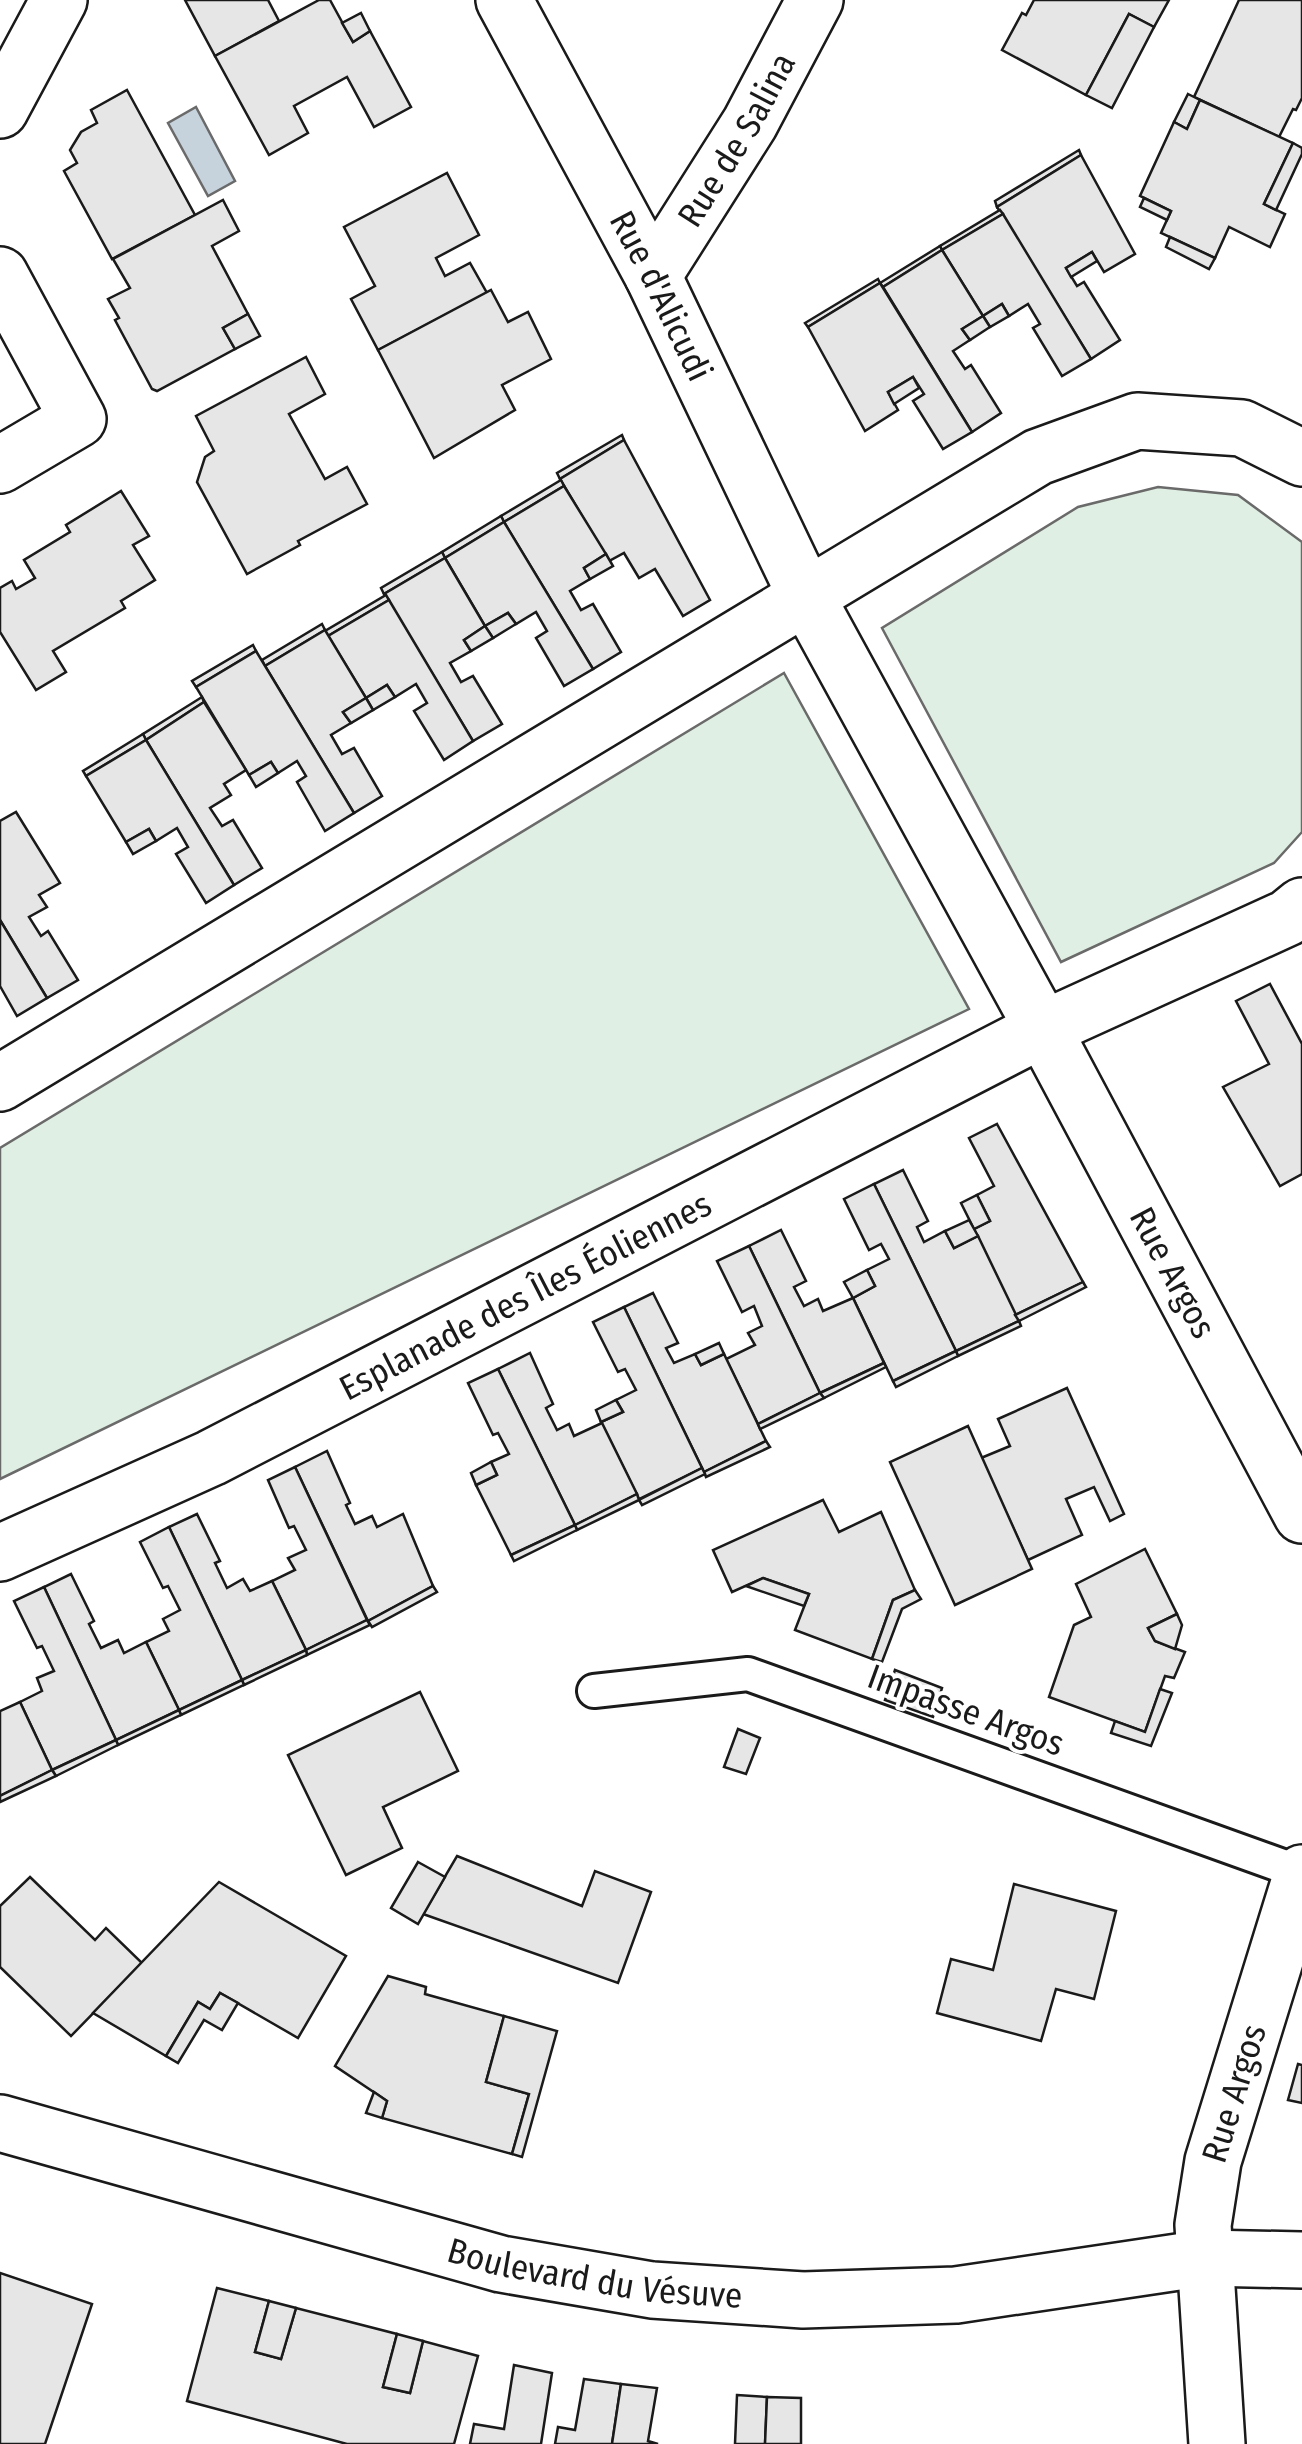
<svg xmlns="http://www.w3.org/2000/svg" width="1302" height="2444" font-family="'Fira Sans Condensed',sans-serif">
<style>
.green{fill:#e0efe3;stroke:#6a6a6a;stroke-width:2.5}
.water{fill:#c6d2dc;stroke:#6a6a6a;stroke-width:2.5}
.building{fill:#e6e6e6;stroke:#1a1a1a;stroke-width:2.5}
.lines{fill:none;stroke-linecap:round;stroke-linejoin:round}
.lane-casing{stroke:#1a1a1a;stroke-width:38}
.street-casing{stroke:#1a1a1a;stroke-width:60}
.lane{stroke:#fff;stroke-width:32}
.street{stroke:#fff;stroke-width:55}
.labels{text-anchor:middle;stroke-width:8;stroke-linejoin:round;paint-order:stroke}
.street-label{font-size:35px;fill:#1a1a1a;stroke:#fff}
</style>
<rect width="100%" height="100%" fill="#fff"/>
<g class="green">
<polygon points="1158,487 1238,495 1302,542 1302,832 1274,863 1061,962 882,628 1078,507"/>
<polygon points="784,673 969,1009 0,1479 0,1148"/>
</g>
<polygon class="water" points="196,107 235,181 208,196 168,123"/>
<g class="building">
<polygon points="185,0 268,0 279,21 215,56"/>
<polygon points="319,0 330,0 353,42 370,31 411,107 374,127 347,77 294,106 308,133 269,155 215,56"/>
<polygon points="1034,0 1169,0 1154,27 1129,14 1086,95 1002,50 1022,13 1026,15"/>
<polygon points="1239,0 1302,0 1302,98 1296,110 1293,109 1279,137 1194,97"/>
<polygon points="361,13 370,31 353,42 342,23"/>
<polygon points="1129,14 1154,27 1112,108 1086,95"/>
<polygon points="127,90 195,215 112,259 64,171 77,163 70,150 81,132 97,123 91,110"/>
<polygon points="1188,94 1200,100 1187,129 1174,122"/>
<polygon points="1200,100 1293,143 1264,204 1285,214 1270,247 1229,227 1215,258 1161,233 1171,211 1140,196 1174,122 1187,129"/>
<polygon points="1293,143 1302,148 1302,154 1276,210 1264,204"/>
<polygon points="1079,150 1081,155 997,207 995,201"/>
<polygon points="1081,155 1135,254 1104,272 1092,252 1066,268 1077,286 1084,282 1120,340 1091,359 997,207"/>
<polygon points="447,173 479,235 436,258 445,276 470,263 487,293 378,350 351,299 375,286 344,227"/>
<polygon points="1144,198 1171,211 1167,220 1140,207"/>
<polygon points="223,200 239,231 212,246 248,314 223,328 235,349 157,391 152,389 115,320 119,318 108,299 130,288 113,259"/>
<polygon points="1000,210 1003,214 942,250 940,246"/>
<polygon points="1003,214 1091,359 1062,376 1033,328 1040,324 1028,304 1009,316 1002,304 983,316 942,250"/>
<polygon points="1170,237 1215,258 1209,269 1166,247"/>
<polygon points="940,246 942,250 883,287 880,283"/>
<polygon points="942,250 983,316 962,329 970,340 953,351 965,369 971,365 1001,413 972,432 883,287"/>
<polygon points="1092,252 1097,261 1071,277 1066,268"/>
<polygon points="878,279 880,283 808,327 805,323"/>
<polygon points="880,283 972,432 943,449 913,401 924,394 913,377 888,392 898,410 865,431 808,327"/>
<polygon points="491,290 508,322 528,312 551,359 502,385 515,410 434,458 378,350"/>
<polygon points="1002,304 1009,316 990,327 983,316"/>
<polygon points="248,314 260,336 235,349 223,328"/>
<polygon points="983,316 990,327 970,340 962,329"/>
<polygon points="306,357 325,394 289,414 325,479 347,467 367,504 298,541 300,545 247,574 197,482 205,457 214,451 196,416"/>
<polygon points="913,377 919,388 894,404 888,392"/>
<polygon points="622,435 624,440 560,479 557,473"/>
<polygon points="624,440 710,600 683,616 655,569 639,578 624,553 609,561 560,479"/>
<polygon points="561,480 564,486 504,522 501,516"/>
<polygon points="564,486 606,554 584,568 590,579 570,591 581,610 593,604 621,652 593,669 504,522"/>
<polygon points="121,491 149,536 133,545 155,580 121,601 125,608 53,651 66,672 36,690 0,632 0,588 12,581 16,589 35,578 24,560 70,532 66,525"/>
<polygon points="501,516 504,522 445,558 442,552"/>
<polygon points="504,522 593,669 564,686 536,638 547,631 536,612 516,624 508,613 485,626 445,558"/>
<polygon points="442,552 445,558 384,594 381,588"/>
<polygon points="606,554 613,566 590,579 584,568"/>
<polygon points="445,558 485,626 464,640 471,651 450,663 461,682 473,676 502,724 473,741 384,594"/>
<polygon points="386,595 389,600 328,636 325,631"/>
<polygon points="389,600 473,741 444,760 414,711 427,703 416,684 395,697 387,685 366,698 328,636"/>
<polygon points="508,613 516,624 493,638 485,626"/>
<polygon points="322,624 325,630 265,666 262,660"/>
<polygon points="485,626 493,638 471,651 464,640"/>
<polygon points="325,630 366,698 343,712 351,723 331,735 342,754 354,748 382,796 354,813 265,666"/>
<polygon points="253,645 256,651 196,687 192,681"/>
<polygon points="256,651 354,813 325,831 297,782 306,776 297,761 278,773 271,762 249,775 196,687"/>
<polygon points="387,685 395,697 373,710 366,698"/>
<polygon points="202,697 204,702 146,740 143,734"/>
<polygon points="366,698 373,710 351,723 343,712"/>
<polygon points="204,702 246,770 224,784 231,795 210,808 222,826 233,820 262,868 234,885 146,740"/>
<polygon points="143,734 146,740 86,776 83,771"/>
<polygon points="146,740 234,885 206,903 176,854 188,847 177,828 156,841 149,829 126,842 86,776"/>
<polygon points="271,762 278,773 256,787 249,775"/>
<polygon points="16,812 60,883 39,895 47,907 29,917 41,936 48,931 78,980 47,998 0,920 0,821"/>
<polygon points="149,829 156,841 133,854 126,842"/>
<polygon points="0,920 47,998 17,1016 0,986"/>
<polygon points="1270,984 1302,1044 1302,1174 1280,1186 1223,1087 1269,1064 1236,1001"/>
<polygon points="997,1124 1083,1282 1015,1315 974,1229 990,1221 977,1195 994,1186 969,1138"/>
<polygon points="903,1170 928,1221 917,1227 924,1242 945,1231 954,1248 978,1236 1019,1321 956,1351 874,1184"/>
<polygon points="874,1184 956,1351 893,1381 853,1298 875,1286 867,1270 889,1259 881,1244 869,1250 844,1199"/>
<polygon points="977,1195 990,1221 974,1229 961,1203"/>
<polygon points="969,1220 978,1236 954,1248 945,1231"/>
<polygon points="781,1230 806,1281 794,1287 804,1306 818,1299 823,1311 853,1298 884,1363 820,1393 749,1246"/>
<polygon points="749,1246 820,1393 758,1424 726,1359 755,1345 748,1333 762,1326 754,1306 742,1312 717,1261"/>
<polygon points="867,1270 875,1286 853,1298 844,1282"/>
<polygon points="1083,1282 1086,1287 1019,1321 1015,1315"/>
<polygon points="653,1293 678,1343 666,1348 674,1363 695,1354 701,1365 724,1354 766,1441 704,1472 624,1307"/>
<polygon points="624,1307 702,1468 639,1499 601,1422 623,1412 616,1400 636,1390 625,1369 618,1372 593,1322"/>
<polygon points="1019,1321 1021,1326 958,1356 956,1351"/>
<polygon points="719,1343 724,1354 701,1365 695,1354"/>
<polygon points="956,1351 958,1356 896,1387 893,1381"/>
<polygon points="530,1353 553,1404 546,1408 557,1430 569,1424 574,1436 602,1423 637,1494 575,1525 498,1369"/>
<polygon points="884,1363 886,1367 824,1398 820,1393"/>
<polygon points="498,1369 575,1525 511,1555 476,1485 497,1475 491,1462 509,1454 498,1433 493,1435 468,1383"/>
<polygon points="1067,1388 1124,1514 1110,1521 1094,1487 1066,1499 1082,1535 1028,1560 981,1458 1010,1446 998,1419"/>
<polygon points="820,1393 824,1398 760,1429 758,1424"/>
<polygon points="616,1400 623,1412 601,1422 596,1410"/>
<polygon points="968,1426 1032,1569 955,1605 890,1462"/>
<polygon points="766,1441 770,1447 706,1477 704,1472"/>
<polygon points="327,1451 350,1503 346,1505 355,1524 372,1516 377,1527 403,1514 433,1586 368,1621 295,1467"/>
<polygon points="491,1462 497,1475 476,1485 471,1473"/>
<polygon points="295,1467 367,1620 306,1650 272,1581 295,1570 288,1558 306,1550 294,1526 289,1528 268,1480"/>
<polygon points="702,1468 705,1474 642,1505 639,1500"/>
<polygon points="637,1494 639,1500 577,1530 575,1525"/>
<polygon points="823,1500 839,1532 881,1512 915,1590 893,1600 872,1659 795,1630 809,1594 763,1578 732,1592 713,1550"/>
<polygon points="197,1514 220,1561 215,1563 227,1588 243,1579 250,1591 272,1581 306,1650 242,1680 169,1527"/>
<polygon points="575,1525 577,1530 514,1561 511,1555"/>
<polygon points="169,1527 242,1680 179,1710 146,1642 169,1631 163,1619 180,1610 168,1586 163,1588 140,1542"/>
<polygon points="1145,1549 1177,1614 1148,1628 1155,1641 1185,1652 1174,1678 1165,1676 1145,1732 1049,1697 1074,1625 1091,1617 1076,1584"/>
<polygon points="71,1574 94,1621 89,1624 101,1648 118,1640 124,1653 146,1642 179,1710 116,1740 44,1587"/>
<polygon points="763,1578 809,1594 804,1606 746,1586"/>
<polygon points="433,1586 437,1592 372,1627 368,1621"/>
<polygon points="44,1587 116,1740 52,1770 20,1702 42,1691 37,1678 54,1671 42,1646 37,1648 14,1601"/>
<polygon points="915,1590 921,1599 902,1609 882,1662 872,1659 893,1600"/>
<polygon points="1177,1614 1182,1625 1175,1649 1155,1641 1148,1628"/>
<polygon points="367,1620 370,1625 307,1655 306,1650"/>
<polygon points="306,1650 307,1655 244,1685 242,1680"/>
<polygon points="895,1670 942,1688 933,1717 885,1700"/>
<polygon points="242,1680 244,1685 181,1715 179,1710"/>
<polygon points="1160,1689 1172,1693 1151,1746 1111,1733 1115,1721 1145,1732"/>
<polygon points="420,1692 458,1771 383,1807 402,1848 346,1875 288,1755"/>
<polygon points="20,1702 52,1770 0,1796 0,1711"/>
<polygon points="179,1710 181,1715 118,1745 116,1740"/>
<polygon points="738,1729 760,1738 746,1774 724,1767"/>
<polygon points="116,1740 118,1745 56,1776 52,1770"/>
<polygon points="52,1770 56,1776 0,1802 0,1796"/>
<polygon points="457,1856 582,1906 595,1871 651,1892 618,1983 423,1914"/>
<polygon points="418,1862 445,1877 418,1924 391,1908"/>
<polygon points="30,1877 95,1940 106,1928 142,1963 71,2036 0,1967 0,1906"/>
<polygon points="219,1882 346,1956 298,2038 220,1993 210,2009 198,2002 166,2056 93,2013"/>
<polygon points="1014,1884 1116,1911 1094,1999 1056,1989 1041,2041 937,2013 951,1959 993,1970"/>
<polygon points="388,1976 426,1987 425,1994 504,2016 486,2082 529,2094 512,2154 382,2118 387,2101 335,2066"/>
<polygon points="220,1993 238,2003 222,2030 204,2020 178,2063 166,2056 198,2002 210,2009"/>
<polygon points="504,2016 557,2031 522,2157 512,2154 529,2094 486,2082"/>
<polygon points="1298,2064 1302,2065 1302,2103 1288,2100"/>
<polygon points="374,2092 387,2101 382,2118 366,2113"/>
<polygon points="0,2273 92,2304 45,2444 0,2444"/>
<polygon points="217,2288 269,2301 255,2352 281,2359 296,2308 397,2334 383,2387 410,2393 423,2341 478,2356 454,2444 347,2444 187,2401"/>
<polygon points="269,2301 296,2308 281,2359 255,2352"/>
<polygon points="397,2334 423,2341 410,2393 383,2387"/>
<polygon points="514,2365 552,2373 541,2444 470,2444 474,2424 504,2429"/>
<polygon points="584,2379 621,2384 612,2444 555,2444 558,2427 575,2430"/>
<polygon points="621,2384 657,2388 648,2441 658,2444 612,2444"/>
<polygon points="737,2395 767,2397 765,2444 735,2444"/>
<polygon points="767,2397 801,2398 801,2444 765,2444"/>
</g>
<g class="lines">
<defs>
<polyline id="lane" points="594,1691 748,1674 1302,1873"/>
<g id="street">
<path id="s1" d="M504,0l149,276 153,320 237,433 259,486"/>
<polyline points="0,110 59,0"/>
<polyline points="0,275 78,419 0,465"/>
<path id="s2" d="M653,276l97,-153 65,-123"/>
<polyline points="0,1083 1038,457 1137,421 1242,428 1302,458"/>
<path id="s3" d="M0,1553l211,-95 832,-429 244,-111 15,-12"/>
<path id="s4" d="M0,2123l501,141 151,26 151,10 153,-5 249,-37 97,2"/>
<path id="s5" d="M1217,2444l-14,-219 10,-64 89,-288"/>
</g>
</defs>
<use href="#lane" class="lane-casing"/>
<use href="#street" class="street-casing"/>
<use href="#lane" class="lane"/>
<use href="#street" class="street"/>
</g>
<g class="labels">
<g class="street-label">
<text dy="12" stroke="none"><textPath href="#s2" startOffset="160">Rue de Salina</textPath></text>
<text dy="12" stroke="none"><textPath href="#s1" startOffset="335">Rue d'Alicudi</textPath></text>
<text dy="12" stroke="none"><textPath href="#s1" startOffset="1438">Rue Argos</textPath></text>
<text dy="12" stroke="none"><textPath href="#s3" startOffset="585">Esplanade des Îles Éoliennes</textPath></text>
<text transform="translate(966 1710) rotate(20)" y="12">Impasse Argos</text>
<text dy="12" stroke="none"><textPath href="#s5" startOffset="355">Rue Argos</textPath></text>
<text dy="12" stroke="none"><textPath href="#s4" startOffset="615">Boulevard du Vésuve</textPath></text>
</g>
</g>
</svg>
